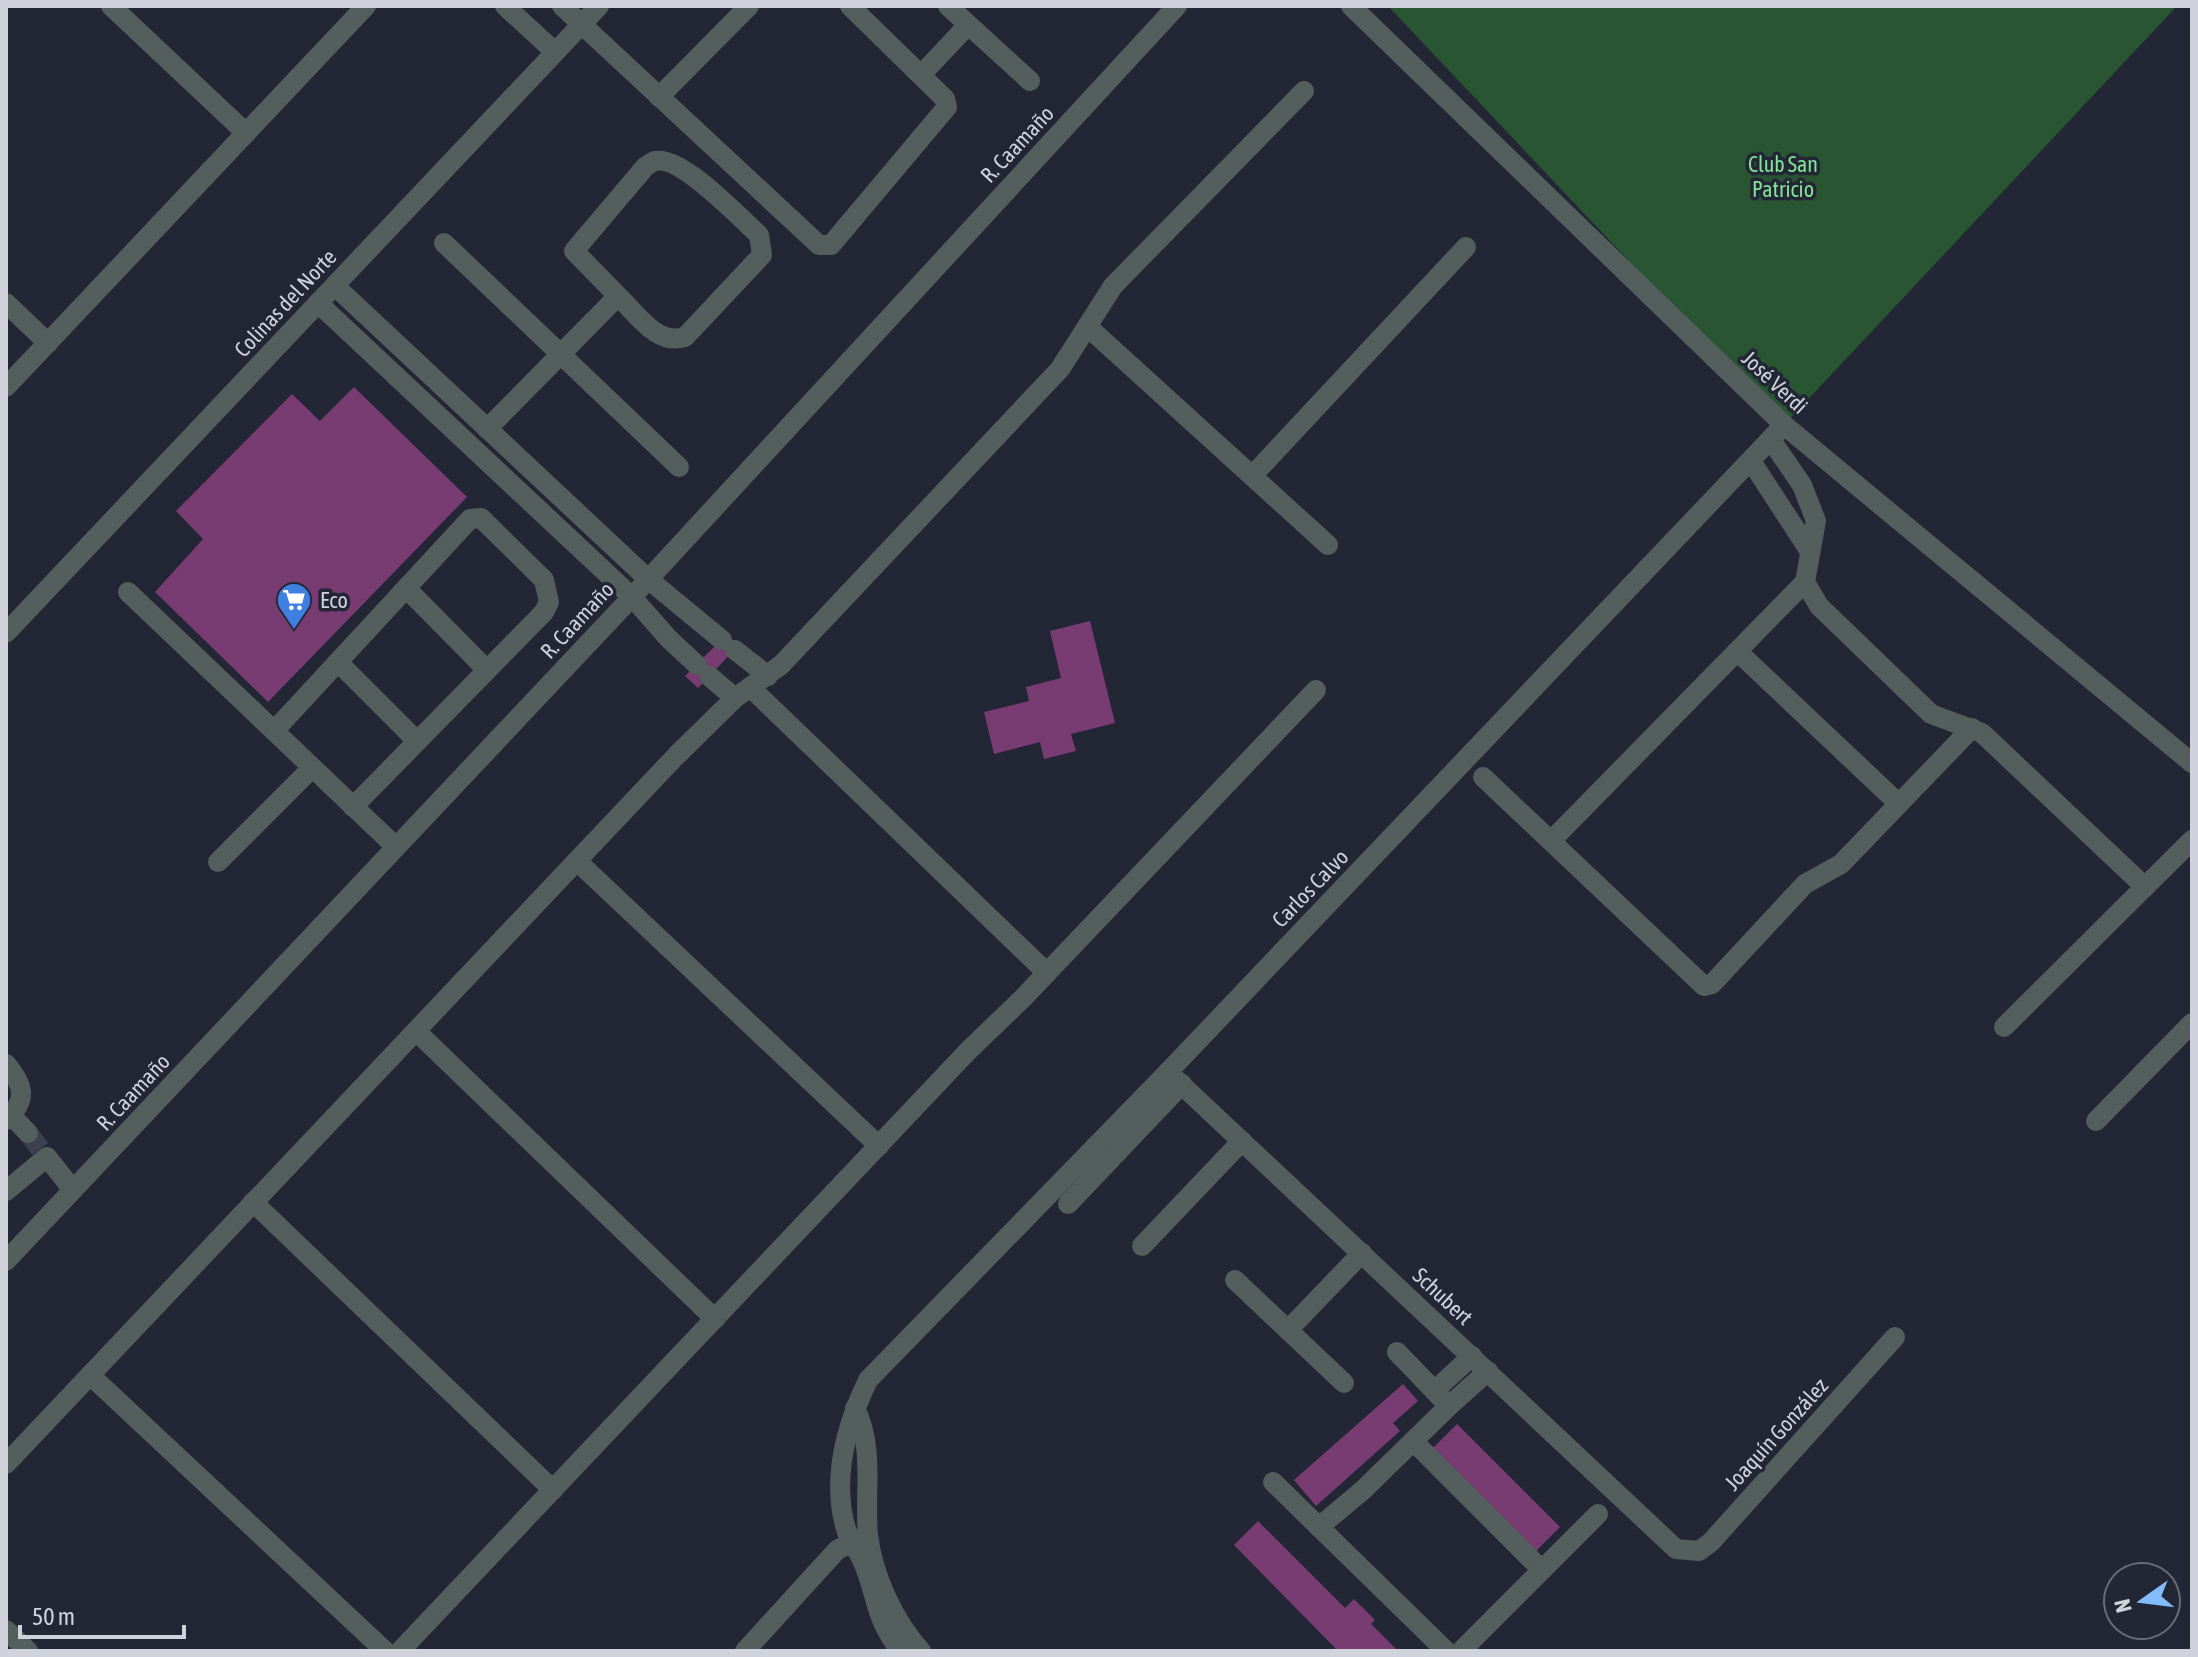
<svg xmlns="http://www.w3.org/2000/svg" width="2198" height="1657" font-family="'Asap Condensed',sans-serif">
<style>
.green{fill:#295533}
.building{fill:#783c73}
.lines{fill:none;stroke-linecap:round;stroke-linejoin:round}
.minor-tunnel{stroke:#3d404e;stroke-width:20;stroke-dasharray:20 10;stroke-linecap:butt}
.minor{stroke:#545f5d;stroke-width:20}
.labels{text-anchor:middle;stroke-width:7;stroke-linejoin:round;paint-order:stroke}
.street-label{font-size:22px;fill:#d0d2dc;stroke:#232635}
.park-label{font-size:22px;fill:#82e396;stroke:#232635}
.poi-label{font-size:22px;fill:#d0d2dc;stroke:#232635;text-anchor:start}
</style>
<rect width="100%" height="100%" fill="#232635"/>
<polygon class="green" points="1388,6 2177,6 1784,425"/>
<g class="building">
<polygon points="354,387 467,497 268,702 155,592 203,539 176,511 292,394 320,421"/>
<polygon points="1090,621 1115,723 1071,734 1076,751 1044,759 1040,742 994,754 984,712 1029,701 1026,687 1061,678 1050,631"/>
<polygon points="726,635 738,646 698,688 685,676"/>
<polygon points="1403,1384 1418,1401 1393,1423 1400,1431 1316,1506 1294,1480"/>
<polygon points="1457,1424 1560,1527 1535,1552 1433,1448"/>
<polygon points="1258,1521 1345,1608 1354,1599 1375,1620 1371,1624 1398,1651 1338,1651 1234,1545"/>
</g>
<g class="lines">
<polyline class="minor-tunnel" points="28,1133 42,1151"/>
<g class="minor">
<polyline points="111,6 246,133"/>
<polyline points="505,6 555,52"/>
<polyline points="562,6 819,245 831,245 947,107 945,99 850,6"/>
<polyline points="948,6 1030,81"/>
<polyline points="1351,6 1784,425 2192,763"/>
<polyline points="921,75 968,25"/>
<polyline points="659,97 749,6"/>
<polyline points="444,243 679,467"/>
<polyline points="335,286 648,579 722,640"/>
<polyline points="6,303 48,343"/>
<polyline points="318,303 632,597 669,639 697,665"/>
<polyline points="1088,327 1328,545"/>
<polyline points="6,387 366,6"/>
<path d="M487,429l131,-133c19,18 39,50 67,41l77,-82 -3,-20c-19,-17 -78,-80 -103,-74 -4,0 -7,4 -11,6l-71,84 44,45"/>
<polyline points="1771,440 1802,485 1816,521 1805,582 1819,606 1931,714 1982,733 2145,887"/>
<polyline points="1751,461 1809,550"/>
<polyline points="1252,476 1466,247"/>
<polyline points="406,588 487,670"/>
<polyline points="128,592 396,847"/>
<polyline points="6,633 599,6"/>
<polyline points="735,650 768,676"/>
<polyline points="1737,651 1899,804"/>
<polyline points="338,662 417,741"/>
<polyline points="709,676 735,698"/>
<polyline points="750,687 1047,973"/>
<polyline points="274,731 470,519 481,518 544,580 549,602 544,612 353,807"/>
<polyline points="1483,777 1704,986 1712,984 1805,884 1841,864 1972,728"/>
<polyline points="1552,840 1805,582"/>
<polyline points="577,861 879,1146"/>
<polyline points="218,862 312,768"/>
<polyline points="2004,1027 2192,840"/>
<polyline points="416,1031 715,1319"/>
<path d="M6,1064c18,21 22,36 0,56"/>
<polyline points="1168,1072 1676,1549 1699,1551 1711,1542 1895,1337"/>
<polyline points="11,1115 28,1133"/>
<polyline points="2096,1121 2192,1023"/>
<polyline points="6,1191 47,1157 73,1190"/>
<polyline points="253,1202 553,1490"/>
<polyline points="1068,1204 1182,1084"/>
<polyline points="1142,1246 1242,1141"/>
<polyline points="6,1261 632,597 1177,6"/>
<polyline points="1235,1280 1344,1383"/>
<polyline points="1288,1330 1362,1253"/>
<polyline points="90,1375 385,1651"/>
<polyline points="1434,1391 1472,1356"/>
<polyline points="1449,1406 1488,1371"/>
<path d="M855,1408c20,41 9,84 13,127 5,41 26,86 53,116"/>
<polyline points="1413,1441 1542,1570"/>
<polyline points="6,1464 676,756 735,698 781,665 1060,369 1113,286 1304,91"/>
<polyline points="1273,1482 1446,1651"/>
<polyline points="1319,1527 1363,1490 1449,1406 1397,1352"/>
<polyline points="6,1630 28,1651"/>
<polyline points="400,1651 968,1051 1023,998 1316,690"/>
<polyline points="745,1651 837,1550 861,1538"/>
<path d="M901,1651c-27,-33 -23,-54 -38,-89 -5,-12 -14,-21 -17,-33 -15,-51 0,-103 22,-149l300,-308 616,-647"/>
<polyline points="1461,1651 1598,1514"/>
</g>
</g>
<defs>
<symbol id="supermarket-pin" viewBox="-11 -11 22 30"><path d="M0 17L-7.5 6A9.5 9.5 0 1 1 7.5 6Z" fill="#3f7fe0" stroke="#232635"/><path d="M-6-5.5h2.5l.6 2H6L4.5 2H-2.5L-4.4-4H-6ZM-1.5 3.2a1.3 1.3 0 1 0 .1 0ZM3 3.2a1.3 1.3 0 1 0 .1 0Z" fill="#fff"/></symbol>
</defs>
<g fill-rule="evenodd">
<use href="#supermarket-pin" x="274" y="580" width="40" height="54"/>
</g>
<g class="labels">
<g class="street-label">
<text transform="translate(1017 144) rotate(-47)" y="8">R. Caamaño</text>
<text transform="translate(285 303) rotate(-47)" y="8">Colinas del Norte</text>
<text transform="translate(1775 382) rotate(43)" y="8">José Verdi</text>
<text transform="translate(577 620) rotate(-47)" y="8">R. Caamaño</text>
<text transform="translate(1310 888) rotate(-46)" y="8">Carlos Calvo</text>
<text transform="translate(133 1092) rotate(-47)" y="8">R. Caamaño</text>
<text transform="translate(1443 1296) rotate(43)" y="8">Schubert</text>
<text transform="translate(1776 1434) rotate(-48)" y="8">Joaquín González</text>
</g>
<g class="park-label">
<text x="1783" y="172">Club San<tspan x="1783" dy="25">Patricio</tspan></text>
</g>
<g class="poi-label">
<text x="320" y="608">Eco</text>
</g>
</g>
<rect width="2198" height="1657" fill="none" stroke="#d0d2dc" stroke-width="16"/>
<g transform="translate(2142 1601) rotate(256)"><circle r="38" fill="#232635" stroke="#686b78" stroke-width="2"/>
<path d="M0-6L14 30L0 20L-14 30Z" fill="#82bcfa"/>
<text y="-12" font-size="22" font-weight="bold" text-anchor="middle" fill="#d0d2dc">N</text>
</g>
<path d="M20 1625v12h164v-12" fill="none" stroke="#d0d2dc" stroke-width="4"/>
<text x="32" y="1625" font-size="24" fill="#d0d2dc" stroke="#232635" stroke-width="6" paint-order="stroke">50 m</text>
</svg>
